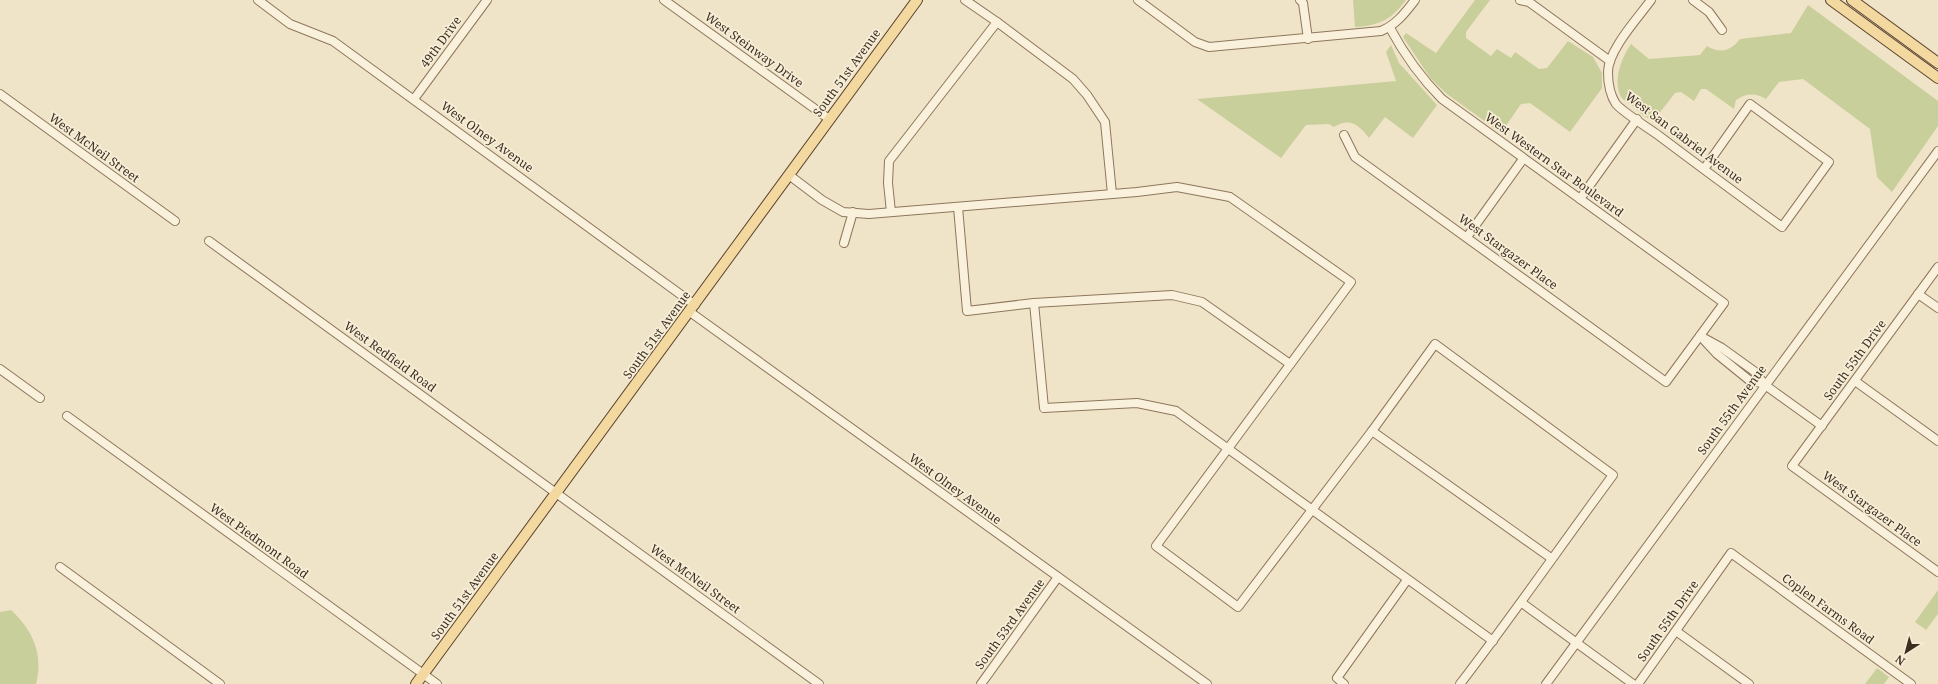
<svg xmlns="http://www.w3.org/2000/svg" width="1938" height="684" font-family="'Noto Serif',serif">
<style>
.green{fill:#c9cf9b}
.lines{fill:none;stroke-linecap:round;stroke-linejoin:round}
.minor-casing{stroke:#8d765c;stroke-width:10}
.major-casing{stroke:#5b4430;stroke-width:12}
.minor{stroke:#faf1dc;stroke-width:8}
.major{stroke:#f3d9a0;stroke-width:10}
.labels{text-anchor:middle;stroke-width:3.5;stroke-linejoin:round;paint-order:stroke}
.street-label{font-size:12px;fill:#3d2e20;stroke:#f7eed8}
</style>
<rect width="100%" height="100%" fill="#f0e4c8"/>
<g class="green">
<path d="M1353,0h53c-14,19 -27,26 -51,27z"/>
<polygon points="1475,0 1490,0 1466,32 1466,38 1491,56 1497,49 1511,58 1515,52 1539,69 1547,68 1568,41 1593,57 1602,73 1602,88 1570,132 1530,103 1521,104 1501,133 1447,94 1431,79 1403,37 1406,33 1436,53"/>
<path d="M1808,5l130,96v25l-46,66 -15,-15 -7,-48 -67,-50 -24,3 -13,17c-11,-6 -19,-6 -30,1l-2,9 -28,-20h-5l-7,12 -13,-9 -6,1 -21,27c-11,-3 -12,-6 -20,-13 -5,-4 -12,-7 -14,-12 -7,-16 2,-38 11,-51l18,15 51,-4 7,-9c13,8 24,5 33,-7l51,-6z"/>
<path d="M1391,45l8,18 38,42 -24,33 -28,-21 -16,21c-10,-13 -19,-21 -35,-11l-5,-3 -23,1 -25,33 -84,-59 199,-18 -10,-29z"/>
<polygon points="1938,590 1938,614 1926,630 1915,622"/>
<path d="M11,610c21,19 33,45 25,74h-36v-72z"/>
<polygon points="1877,668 1889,677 1884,684 1865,684"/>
</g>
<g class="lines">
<defs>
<g id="minor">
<polyline points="258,0 290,24 333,41 695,305"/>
<polyline points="664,0 829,119"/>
<polyline points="965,0 997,22"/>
<path d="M1138,0l57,42 14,5 172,-16c15,-6 24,-18 34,-31"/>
<polyline points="1300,0 1303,3 1308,39"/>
<polyline points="1520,0 1529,2 1610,61"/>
<path d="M1651,0c-13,18 -43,50 -43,72 0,10 2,23 8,32 8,9 31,23 42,31 41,31 82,61 124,92l47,-65 -79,-58 -46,65"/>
<polyline points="1693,0 1709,12 1722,30"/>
<polyline points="0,94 175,221"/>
<polyline points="414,99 487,0"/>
<path d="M1344,135l11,22 311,225 58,-79 -282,-204c-22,-22 -38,-45 -52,-71"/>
<path d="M789,175l33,25 21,12 26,2 268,-22 40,-5 53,10 121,85 -195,264 82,61 134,-176 63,-87 178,131c-51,69 -100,140 -153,209"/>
<polyline points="1580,199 1637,119"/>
<polyline points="958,207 967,311 1034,303 1172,295 1202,302 1290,364"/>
<polyline points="891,212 888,183 889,161 997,22 1073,79 1087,95 1105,122 1112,194"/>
<polyline points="1467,237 1523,159"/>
<polyline points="209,241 819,684"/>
<polyline points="844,243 853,212"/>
<polyline points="1938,267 1792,466 1938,572"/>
<polyline points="1918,294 1938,308"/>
<polyline points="1034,303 1044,408 1137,403 1176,411 1493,641"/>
<polyline points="690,312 1207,684"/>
<polyline points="1700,336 1722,348 1754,371 1765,385 1822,426"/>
<polyline points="1704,340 1717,354 1749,380 1765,384"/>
<polyline points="0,369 40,398"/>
<polyline points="1855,381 1938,441"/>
<polyline points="67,416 437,684"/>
<polyline points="1372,431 1551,558"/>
<polyline points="60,567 220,684"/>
<polyline points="1522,603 1633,684"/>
<polyline points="1676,631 1749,684"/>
<polyline points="981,684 1058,577"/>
<polyline points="1344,684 1337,678 1407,580"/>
<polyline points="1546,684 1938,151"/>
<polyline points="1638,684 1731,553 1911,684"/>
</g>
<g id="major">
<polyline points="1831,0 1938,78"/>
<polyline points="1852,0 1938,63"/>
<polyline points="416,684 917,0"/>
</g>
</defs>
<use href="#minor" class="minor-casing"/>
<use href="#major" class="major-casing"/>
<use href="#minor" class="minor"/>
<use href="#major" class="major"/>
</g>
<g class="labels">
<g class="street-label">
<text transform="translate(441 42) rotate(-54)" y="4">49th Drive</text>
<text transform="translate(754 50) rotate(36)" y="4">West Steinway Drive</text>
<text transform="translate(847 73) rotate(-54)" y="4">South 51st Avenue</text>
<text transform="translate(487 137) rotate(36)" y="4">West Olney Avenue</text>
<text transform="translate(1684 138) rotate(37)" y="4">West San Gabriel Avenue</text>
<text transform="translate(94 148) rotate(36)" y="4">West McNeil Street</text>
<text transform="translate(1554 165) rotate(36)" y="4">West Western Star Boulevard</text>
<text transform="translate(1508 252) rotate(36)" y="4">West Stargazer Place</text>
<text transform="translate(657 335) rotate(-54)" y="4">South 51st Avenue</text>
<text transform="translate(390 357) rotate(36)" y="4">West Redfield Road</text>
<text transform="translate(1855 360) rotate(-54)" y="4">South 55th Drive</text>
<text transform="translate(1732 410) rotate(-54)" y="4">South 55th Avenue</text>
<text transform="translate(955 489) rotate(36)" y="4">West Olney Avenue</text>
<text transform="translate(1872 509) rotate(36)" y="4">West Stargazer Place</text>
<text transform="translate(259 541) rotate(36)" y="4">West Piedmont Road</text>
<text transform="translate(695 579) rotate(36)" y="4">West McNeil Street</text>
<text transform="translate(465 596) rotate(-54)" y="4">South 51st Avenue</text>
<text transform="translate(1828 609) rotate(36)" y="4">Coplen Farms Road</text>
<text transform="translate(1668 621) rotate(-55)" y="4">South 55th Drive</text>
<text transform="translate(1010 624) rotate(-54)" y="4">South 53rd Avenue</text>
</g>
</g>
<g transform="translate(1906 652) rotate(216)" stroke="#f7eed8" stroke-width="3" paint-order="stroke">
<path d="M0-3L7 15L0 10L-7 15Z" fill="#3d2e20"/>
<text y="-6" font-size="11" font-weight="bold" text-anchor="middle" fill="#3d2e20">N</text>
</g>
</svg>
